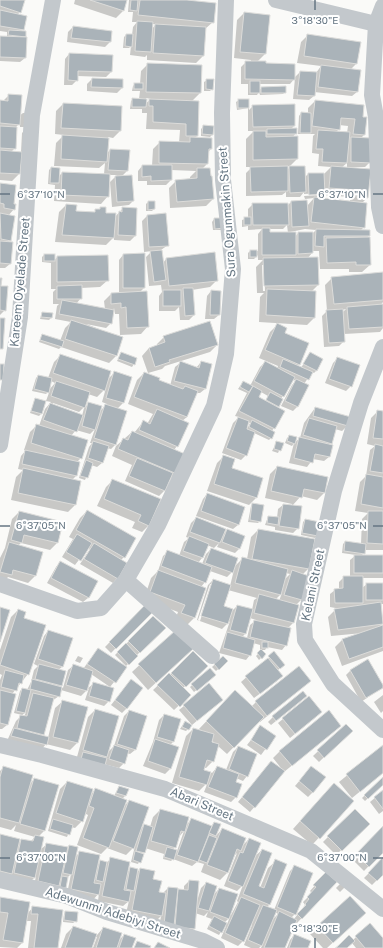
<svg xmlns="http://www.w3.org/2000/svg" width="383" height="948" font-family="'Public Sans',sans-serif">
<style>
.shadow{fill:#0003;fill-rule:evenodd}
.building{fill:#aab3b9;stroke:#dcdcda}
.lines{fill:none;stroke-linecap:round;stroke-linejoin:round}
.street{stroke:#c3c8cc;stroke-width:16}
.ticks{fill:none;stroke:#657683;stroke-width:1.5}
.labels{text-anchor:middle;stroke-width:4;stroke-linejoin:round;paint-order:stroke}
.street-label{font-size:12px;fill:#657683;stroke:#fff}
.ticks-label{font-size:10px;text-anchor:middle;fill:#657683;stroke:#fff;stroke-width:4;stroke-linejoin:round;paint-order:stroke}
</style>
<rect width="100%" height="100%" fill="#fafaf8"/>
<g class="shadow">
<polygon points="0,0 24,0 18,15 26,16 21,32 25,37 23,38 25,58 20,62 0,61 0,37 7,37 7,32 0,31"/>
<polygon points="75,0 126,0 123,11 116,18 74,4"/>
<path d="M129,0h48l36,22 -8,7 -2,27 -7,7 -49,-3v-5l-2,2 -15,-2 1,-9 -2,2h-6l1,-11 2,-2h6l1,-8 4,-5h-5l1,-10h-5zM152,24h4l-4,5z"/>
<polygon points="244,13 265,54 257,62 294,78 300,72 316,73 321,66 297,63 301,42 308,35 356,64 350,70 357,92 352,96 314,92 314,96 309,100 293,99 295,78 290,84 259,84 259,90 262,88 285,92 283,94 260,95 259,92 257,95 248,95 248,84 241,84 241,67 246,62 251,62 251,60 234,58 237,20"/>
<polygon points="73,27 110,42 105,47 67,42 68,32"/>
<polygon points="69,54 112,56 111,72 106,77 77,76 77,80 72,85 64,85 65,59"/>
<path d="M148,64l53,2 -1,27 -9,9h7l-1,34 -2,2 16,11 -3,3 -1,12 -5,5 11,30 -7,7 -36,2 -1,-20 7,-7 14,-1v-3l6,-6 -25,-1v10l-5,5h-19v-4h-9v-10l4,-5h10l1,-17 7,-7 19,1 1,-13 -34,-1 1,-16h-5v-4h-12l1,-8 2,-2h6l1,-8h-8l1,-5 2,-2h5l1,-13zM146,98l5,1 -6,5z"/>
<polygon points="92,79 122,88 117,93 87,91 87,84"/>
<polygon points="207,80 212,89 210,91 204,91 204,82"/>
<polygon points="9,95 19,116 23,113 31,113 28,127 20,127 20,123 16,127 15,148 11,152 21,152 22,133 24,131 26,160 20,159 19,174 12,181 0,180 0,101 2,102"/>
<path d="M239,100h9l1,10 4,-4 41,20 -3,3 5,4 -4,5 5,21 -7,7h-3v4l3,-3 14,11 4,-4 15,1 8,-8 -13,-1 1,-12 -7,-1 1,-17 2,-2h-17l1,-18 2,-3h7v-5l7,-7 51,17 -2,17 -4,4 10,23 -5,5h-15v2l17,29 -5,5 2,24 -4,4 9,5 -3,2 4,27 -8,7h-13v-3h-29l-1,-18h-7v2l-5,6 11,26 -7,7 3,26 -7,7 -48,-3 1,-25 4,-4h-7l-1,-26 7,-7h-5v-5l-4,4h-6v-6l2,-2h8v-17l4,-5 -14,1v-4l-6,1v-7l6,-2v-9l5,-5 34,2 4,-4 15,-1 1,5 7,-8 -9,1 -1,-3 17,-1v-2l-17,1v-2l-4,5h-14v-5l-4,3 -36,1v-23l6,-6h-6v-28l8,-8h-6v-23l-11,2 -1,-8zM339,125l9,1 -1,7 -11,-1 3,-3zM347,163v5h-6zM323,195l27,2v5l-31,-3zM287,225l1,8h-19v-4h14zM305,229l11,1 -4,4 -14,-1 -3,4 -5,-4v-1zM262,265h2l1,26h-2z"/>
<polygon points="63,104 120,131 113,138 108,137 106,154 110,150 127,171 121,177 133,201 129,205 112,207 110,182 117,175 109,175 108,196 101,204 54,201 55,185 48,184 49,170 51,168 58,177 62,173 104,174 105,163 99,168 54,166 56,143 64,135 55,134 56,111"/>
<polygon points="204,126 212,135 210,137 201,136 201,129"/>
<polygon points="0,184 14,209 8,216 10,240 7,243 10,264 5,268 0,268"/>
<polygon points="148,202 154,202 154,209 152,211 146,211 146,204"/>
<polygon points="66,205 75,212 93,213 101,208 105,214 114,218 123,208 135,236 130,241 114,240 114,237 106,245 55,242 59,212"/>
<polygon points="165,214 168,245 161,250 163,263 166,259 214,253 217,280 210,287 192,290 194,315 189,320 180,320 179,307 175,311 159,311 159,296 162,292 161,285 149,286 146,257 152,251 144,252 142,221 147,216"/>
<polygon points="214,219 222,219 221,230 213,230 212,222"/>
<polygon points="44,255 54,261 57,257 108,280 100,287 81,288 81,298 76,304 105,309 104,301 111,294 119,294 119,260 123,255 144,288 140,292 148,326 141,334 120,335 119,314 115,314 114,308 111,323 106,328 86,324 122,338 116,356 109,363 61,347 59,349 39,342 42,335 60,341 65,328 71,322 55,319 57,306 59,304 53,304 53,292 56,289 51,289 51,263 42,262 42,257"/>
<path d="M383,273v29l-3,4 3,-1v23l-3,4 -36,2v7l-5,5 -15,1 -2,-31 5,-5 -2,-26 7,-7zM346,309l-4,4v-3z"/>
<polygon points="0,279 5,310 0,315"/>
<polygon points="211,291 219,315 214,319 205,319 207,296"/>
<polygon points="42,313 52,314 51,318 49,320 40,319"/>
<path d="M277,325l7,9 15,30 -2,2 4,2 7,-12 14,4 -6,11 -2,2 -2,-1 -8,12 -7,23 -4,4 -12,-5 11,-21 4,-4 -4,-2 -16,29 7,4 -11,19 -1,7 -2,2 -15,-7 -8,22 -5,5 -19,-7 11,-30 6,-6 -4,-1 12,-23 -9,-4 5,-7 7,4 10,-19 5,-5 12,7 1,-3 -19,-8 11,-26zM261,392l7,4 -3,6 -7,-4zM248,422l2,1 -3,6h-1z"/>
<polygon points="164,337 217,345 210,352 165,366 162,369 148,373 142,356 149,348 157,346 157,344"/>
<polygon points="121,353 134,364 132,367 117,361"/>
<path d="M61,355l47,24 6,-6 9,30 -6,6 -1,35 -5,5 -4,-1 -5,15 -5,4 -6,-2 -6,15 -6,-2 10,-31 3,-4h-2l5,-14 -5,5 -14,-4 -5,6 10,22 -4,4 -1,14 -4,4 8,1 -5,24 -7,7 -57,-12 5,-23 7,-7 -5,-1 3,-13 5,-6h-2l6,-18 7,-7 2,1 6,-17 6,-7 -5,-1 4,-11 -4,4 -14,-3 4,-13 2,-2 10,2 6,-16zM51,381l4,2 -6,7zM106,388l-4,14 5,2 -7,7 -11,-8 -5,5 -2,8 -30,-11 1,-2 26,9 5,-5 4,-13 9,3z"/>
<polygon points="338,358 351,386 346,391 325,383 333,363"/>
<polygon points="201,362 205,389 200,393 196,393 187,417 182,421 177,446 174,450 176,473 169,480 164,491 159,496 125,481 132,465 112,456 116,446 132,432 134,433 143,422 147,424 153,414 128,404 137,380 144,373 170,386 175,367 180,363 196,368"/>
<polygon points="35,400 42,413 39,416 30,413"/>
<polygon points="315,408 347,426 342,431 335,429 329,445 329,457 324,461 313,459 307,467 289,463 294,443 292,446 285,443 287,438 290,436 294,443 300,438 304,423"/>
<polygon points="378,411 383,412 383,550 364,550 362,556 383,556 383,578 362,578 362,588 367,584 383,584 383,604 380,604 383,623 378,628 383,626 383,651 342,666 335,647 342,640 363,633 331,636 328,617 335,610 341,609 330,607 330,594 335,590 339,589 339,582 344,577 350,577 350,560 356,555 342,553 343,544 345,542 361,544 362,519 368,513 355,511 360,482 366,476 370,450 375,446 367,444 371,418"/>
<polygon points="277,442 282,444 278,453 272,451"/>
<polygon points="224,456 231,469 262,479 256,498 249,505 207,491 217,463"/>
<polygon points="277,467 324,493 317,500 301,496 292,506 298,528 293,533 275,530 275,527 265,525 268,517 277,518 278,509 283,505 292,506 292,504 265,498 270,474"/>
<polygon points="113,480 160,500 149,525 142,532 132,528 135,522 97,506 106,487"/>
<polygon points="207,494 244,508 238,525 233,529 196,516 203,499"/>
<polygon points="253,504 260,521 258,523 248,522 251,506"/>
<polygon points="87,511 124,557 121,560 117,578 113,583 80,564 90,549 88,548 75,565 62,557 73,539 69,537 80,518"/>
<polygon points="19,512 62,523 57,543 50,550 21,543 17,546 42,553 35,576 28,583 8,577 4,582 0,581 0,558 5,548 12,519"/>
<path d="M196,518l26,17 5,-5 12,19 -4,4 -18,-6 2,-4 -5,5 -7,-3 -5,13 -4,5 4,1 4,-10 5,-5 23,18 9,-9 4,1 4,-22 7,-7 50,39 -6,6 6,2 -7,23 -5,5h2l-5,18 -5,5 -2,17 -4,5 -15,-3 -2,3h-5v-5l-7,-2 -3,12 -4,5 -27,-7 11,-32 -8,8 -25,-9 11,-35 5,-5 17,6 4,-16 -7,7 -17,-6 -5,11 -4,5 -7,31 -7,7 -12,-5 3,-8 -34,-13 7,-21 7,-7 5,-15 5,-4 11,4 5,-14 5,-4 -3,-1 5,-14zM286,573l4,1 -5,5zM210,584h2l-12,37 -2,-1zM228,590l29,8 -3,2 -2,10 -15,-4 -4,4 -10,-3zM282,593l-3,8 -4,-1zM250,618l6,2 -6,5 -3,13 -5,-1 3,-3z"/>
<polygon points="305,520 317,536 315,538 301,535 303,522"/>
<polygon points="60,562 97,582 88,598 83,602 47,583 56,567"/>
<polygon points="145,606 151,612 111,653 105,647"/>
<polygon points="18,610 23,619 28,674 12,694 7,725 2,729 0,729 0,680 2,675 0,674 0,650 11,617"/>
<polygon points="153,617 164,628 126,666 115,655"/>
<path d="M48,631l23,8 -9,28 -4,3 3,15 -2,2 4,1 5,-18 5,-4 10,3 15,-20 28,18 -16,20 -19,-13 -5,16 8,-7 15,18 -5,5 -19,-6 4,-12 -8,8 -20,-6 -2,6 -7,5 -10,35 6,2 7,-30 8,-7 14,42 -7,7 -24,-6 -5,6 -34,-9 9,-20 6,-6 -8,-2 6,-22 2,-2 5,1 4,-8 3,-12 4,-4 -4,-2 10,-28zM26,712l-2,5 -3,-1z"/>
<polygon points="176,631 185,656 148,690 132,672"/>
<polygon points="261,651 265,654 259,660 256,656"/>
<polygon points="193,653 206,666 183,688 190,695 174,710 153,690"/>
<polygon points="274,653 283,665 277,671 277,681 254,698 241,682"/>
<polygon points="78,656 83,658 80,663 75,661"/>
<polygon points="223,657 227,661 216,671 212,667"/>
<polygon points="210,669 212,677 194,692 190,687"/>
<polygon points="351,670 383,687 361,702 346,675"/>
<polygon points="131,680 127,708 122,713 111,705"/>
<path d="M310,681l-50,41 -1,-1 -32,33 -9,-8 -5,15 -7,7h-2l-1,2 9,3 5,-6 9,3 7,-18 5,-5 9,29 -4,5 -7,-3 -1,5 1,14 -5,5 -27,-10 4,-10 -9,9 -27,-8 14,-47 7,-7 9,2 -3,-2 36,-38 16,16 5,-5zM211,740l5,4 -6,-1z"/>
<polygon points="383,695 383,711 381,713 374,702"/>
<polygon points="301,701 271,725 268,722 273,717"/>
<polygon points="217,704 192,725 179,710 184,706"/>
<polygon points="95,710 107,753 114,746 124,716 129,711 135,750 130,754 127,753 124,763 119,768 77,757 88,717"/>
<polygon points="164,715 180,720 173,742 170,745 177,748 170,769 165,774 143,766 153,742 159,720"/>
<polygon points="316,717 290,738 278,723 283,719"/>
<polygon points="185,722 188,729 186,731 180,729"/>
<polygon points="346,725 351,731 319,762 313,756"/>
<polygon points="340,726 284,772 250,812 238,802 267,767 281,768 273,758 280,751"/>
<polygon points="261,727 275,736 261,755 247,745"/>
<polygon points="383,746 383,773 352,798 339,782"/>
<path d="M4,767l26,17 4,-5 10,52 -6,6 2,13 7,-6 21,4 2,-2 5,11 5,-5 16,14 5,-5 6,1 4,-3 15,14 5,-4 5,4 4,-4 12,11 6,12 5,1 5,-5 16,2v-4l5,-5 8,20 4,-13 5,-5 8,11 5,-5 12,26 7,-13 -1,-1 6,-16 -6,6 -13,-5 13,-33 -4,4 -6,16 -7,7 -19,-8 3,-8 -7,-2 -5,4 -19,-7 -2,2 -8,-2 1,-5 -19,-6 -7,16 -7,-2 4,-16 -9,9 -19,-7 -6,6 -24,-9 11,-30 -4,-2 -2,8 -7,7 -4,-1 -4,10 -19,-6 12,-42 7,-7 23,13 6,-6 18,7 5,-9 6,9 -3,3 2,7 5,-5 11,29 4,-5 6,2 3,-10 7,-7 26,15 6,-6 19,8 3,-4 6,2 -5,12 7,-8 20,17 7,-7 4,19 9,-8 -5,37 3,1 8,-20 8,-7 -6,43 -3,3 7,3 16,-39 5,-5v48l-4,4 3,1 11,-14 -2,-3 9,-9 -2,-2 16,-18 10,9 -39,41 -2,-1 -11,26h-23l2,-4 -4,4h-8l-7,-3 8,-20h-2l-7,16 -5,5 -17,-8 5,-12 -1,-1 -6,10 -12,-6 5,-10 -6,-2 2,-5 -4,4 -9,-3 -1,16 -5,5 -30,-5 2,-13 -7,7 -29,-6 4,-16 -6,5 -25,-5 1,-8 -6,7 -26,-6 4,-20 -4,4 -2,10 -31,-2 2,-10 -6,6 -30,-5v-42l18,8 3,-3 9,2 5,-5 -21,-6 2,-6 -5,5 -11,-3v-56zM184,831l-7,20 -4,-1 5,-12zM275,912l3,2 -6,6zM230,917l-3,7 -3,-1z"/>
<polygon points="311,767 313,792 308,797 295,786"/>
<polygon points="383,778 383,784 365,801 362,798"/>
<polygon points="327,791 353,801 312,845 293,829"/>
<polygon points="383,791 383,811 379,814 370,802"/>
<polygon points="355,810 368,824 336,855 323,842"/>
<polygon points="383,828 383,851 364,871 352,859"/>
<polygon points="383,859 383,874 372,885 364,878"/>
<polygon points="342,882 346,886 340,892 336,888"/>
<polygon points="350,897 357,920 327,948 323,948 310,934"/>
<polygon points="0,898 28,913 33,907 62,911 57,948 28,948 31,921 26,921 22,943 17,948 0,947"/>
<polygon points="66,912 76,921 73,923 63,922 64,914"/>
<polygon points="370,924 383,939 383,948 356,948 352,943 346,948 335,948 349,936 353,940"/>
<polygon points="73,927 97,935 103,928 119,940 124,935 131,948 93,948 97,937 95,937 91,948 61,948 66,934"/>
<polygon points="294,935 307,948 287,948 290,940"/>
</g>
<g class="building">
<polygon points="0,0 25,0 21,13 0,6"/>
<polygon points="90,0 127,0 124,11"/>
<polygon points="131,0 138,0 137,11 130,10"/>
<polygon points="140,0 187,0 216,3 214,23 138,15"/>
<polygon points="0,10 27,16 24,30 0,26"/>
<polygon points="244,12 270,15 266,54 240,52"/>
<polygon points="137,21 153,22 151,52 135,51"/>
<polygon points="155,24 206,27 204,56 153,53"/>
<polygon points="73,26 112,31 111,42 71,38"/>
<polygon points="9,30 26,31 26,37 8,35"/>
<polygon points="126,34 133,34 132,47 125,46"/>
<polygon points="307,34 361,42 357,64 304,56"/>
<polygon points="0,36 27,37 26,58 0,57"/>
<polygon points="69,53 113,55 112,72 78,71 78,81 68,80"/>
<polygon points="245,61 266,61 266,63 295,64 295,80 245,79"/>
<polygon points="147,63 202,65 201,93 146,92"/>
<polygon points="321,65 361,70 358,92 318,87"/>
<polygon points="300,71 317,72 315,96 297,95"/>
<polygon points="92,78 123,79 123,88 91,87"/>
<polygon points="206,79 214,79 213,90 206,89"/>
<rect x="250" y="81" width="10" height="12"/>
<rect x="134" y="83" width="9" height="6"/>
<polygon points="286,86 286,93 261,93 261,87"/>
<polygon points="8,94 22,95 20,125 0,123 0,100 8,101"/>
<polygon points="132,98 147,99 146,107 132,107"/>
<polygon points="149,99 199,101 198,136 186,136 186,124 153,122 153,106 149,106"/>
<rect x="238" y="99" width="11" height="9"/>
<polygon points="315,100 364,105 363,117 367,117 365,135 353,134 355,119 341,118 340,130 312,126"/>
<polygon points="63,103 122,106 121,131 61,128"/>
<polygon points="295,104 295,126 253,127 252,105"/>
<polygon points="301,112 311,113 311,133 300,133"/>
<polygon points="203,125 214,126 213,135 202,134"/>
<polygon points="0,126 17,127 16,149 0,148"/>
<polygon points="297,128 297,134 267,134 267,129"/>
<polygon points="318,130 350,132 347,163 322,162 323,149 316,149"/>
<polygon points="253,131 266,131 266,137 298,136 298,159 253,160"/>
<polygon points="62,135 109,138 107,162 61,159"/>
<polygon points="190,137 212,138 212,149 209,149 208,164 159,163 159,141 190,142"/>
<polygon points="351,137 371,138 371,163 351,162"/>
<polygon points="110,149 130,150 128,171 108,170"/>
<polygon points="0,150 22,152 20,174 0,173"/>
<polygon points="142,165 172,165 172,180 151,181 151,176 142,177"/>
<polygon points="288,166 288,191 251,192 250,167"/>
<polygon points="289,166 305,166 306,192 290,193"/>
<polygon points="331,166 371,169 368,198 356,197 357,190 329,188"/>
<polygon points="51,167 60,168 59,183 50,183"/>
<polygon points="197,168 210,168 211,176 212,176 214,199 177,202 175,180 197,178"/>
<polygon points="62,172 110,174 109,197 61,195"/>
<polygon points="308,173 324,173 325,194 309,195"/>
<polygon points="132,175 134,201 117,202 115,176"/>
<polygon points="0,183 16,185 14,204 16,204 15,210 4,208 4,204 0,203"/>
<polygon points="314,197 367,203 365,228 311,222"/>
<polygon points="307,200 309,226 292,227 291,201"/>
<polygon points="148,201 155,201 155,209 148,210"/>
<polygon points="252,203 288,203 289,225 253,225"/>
<polygon points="66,204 77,205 76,211 95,212 95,209 100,209 100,207 106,207 106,213 116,213 114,238 62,235"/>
<polygon points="122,207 137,208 136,236 118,235 119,211 122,212"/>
<polygon points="0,213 15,216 11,241 1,239"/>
<polygon points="166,213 169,246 149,247 147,215"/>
<rect x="244" y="217" width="7" height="8"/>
<polygon points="214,218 223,218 224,228 215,229"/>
<polygon points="262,228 270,228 270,232 296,232 296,255 262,255"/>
<polygon points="316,229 370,230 370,236 324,236 324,247 315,246"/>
<polygon points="298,232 313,232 313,253 298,254"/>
<polygon points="370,237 371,265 356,265 356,262 327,263 326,238"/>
<polygon points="0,241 13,242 11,264 0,263"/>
<polygon points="162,250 166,280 154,282 150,251"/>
<rect x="250" y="250" width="7" height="7"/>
<polygon points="215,252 218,281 169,286 166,258"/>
<polygon points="145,253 145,288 123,288 123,254"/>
<rect x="44" y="254" width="11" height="7"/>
<polygon points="108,255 109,281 57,282 57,256"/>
<polygon points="318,257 319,285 264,286 263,258"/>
<polygon points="383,272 383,300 334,304 331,277"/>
<polygon points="0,278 2,278 1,286 8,286 6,311 0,310"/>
<polygon points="82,285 82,299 57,299 57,286"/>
<polygon points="183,288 193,288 195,315 185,316"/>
<polygon points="267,289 316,291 315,318 266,315"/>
<rect x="163" y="290" width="18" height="16"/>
<polygon points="211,290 221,291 220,315 210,315"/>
<polygon points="147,291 149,327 127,328 126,307 121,308 121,303 111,304 111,293"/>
<polygon points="62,300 114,310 112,324 59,314"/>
<polygon points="383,304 383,327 349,329 347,307"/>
<polygon points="343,309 345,342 329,343 326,310"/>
<polygon points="42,312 53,313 52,318 41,317"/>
<polygon points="0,318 5,318 3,349 0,349"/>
<polygon points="71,320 123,337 117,356 65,339"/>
<polygon points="210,321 218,345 169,360 170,362 155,367 149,348 165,342 163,336"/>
<polygon points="277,323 287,328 285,333 309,343 300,365 265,350"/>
<polygon points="42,334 64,341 62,347 40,340"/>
<polygon points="121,352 137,358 135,365 118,359"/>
<polygon points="310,352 323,359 317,371 303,364"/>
<polygon points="60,354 111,371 105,391 53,373"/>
<polygon points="337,357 360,365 352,387 329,379"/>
<polygon points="283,359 313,372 309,380 280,367"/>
<polygon points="180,361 199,368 201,361 212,364 206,389 174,381"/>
<polygon points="265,361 295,377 284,397 254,381"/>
<polygon points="0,364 4,364 3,380 0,380"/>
<polygon points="114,371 132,377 124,403 106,398"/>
<polygon points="144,372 160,378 159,380 183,389 185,386 198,391 187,417 134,397"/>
<polygon points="38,375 52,378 49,393 34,389"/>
<polygon points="296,379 309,385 298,407 285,401"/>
<polygon points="56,381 90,392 85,408 51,396"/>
<polygon points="243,381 253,386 249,392 240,387"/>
<polygon points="253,386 262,391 259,397 285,411 275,429 239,411"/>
<polygon points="270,392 283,399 279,407 266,400"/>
<polygon points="35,398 46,401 42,414 31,411"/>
<polygon points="88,402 102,406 95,430 82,426"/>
<polygon points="50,403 83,415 77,432 43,420"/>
<polygon points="105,404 127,411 116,445 94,438"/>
<polygon points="315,407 351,417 348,426 313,416"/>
<polygon points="157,409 189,423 178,447 139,430 143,420 150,424"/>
<polygon points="377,410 383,411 383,439 373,438"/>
<polygon points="238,417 249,421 247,429 255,432 247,456 226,448"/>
<polygon points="309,418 337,426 332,444 303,435"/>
<polygon points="252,420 275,432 272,439 249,427"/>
<polygon points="36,424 88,440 82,459 31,443"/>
<polygon points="132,431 185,454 177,474 118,449 123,438 128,440"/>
<polygon points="289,435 297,437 295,444 287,441"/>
<polygon points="299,437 333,445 330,457 315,454 313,463 294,458"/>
<polygon points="93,441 109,446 103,463 88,458"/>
<polygon points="276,441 284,443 281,451 274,449"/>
<polygon points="375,444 383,446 383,473 370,471"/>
<polygon points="25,450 80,462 77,476 22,464"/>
<polygon points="223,455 235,459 232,468 263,478 257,498 214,484"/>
<polygon points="137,458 173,473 165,491 129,476"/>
<polygon points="86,460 93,463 88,478 80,476"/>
<polygon points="277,466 328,477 325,493 304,489 302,498 271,491"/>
<polygon points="23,468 81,481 76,505 18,493"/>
<polygon points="366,474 383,477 383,508 361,504"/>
<polygon points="112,479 161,499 149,526 138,521 141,515 104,499"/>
<polygon points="207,493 245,507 239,525 201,511"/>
<polygon points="252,503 264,505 261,522 250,520"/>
<polygon points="283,504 302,506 299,529 279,526"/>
<polygon points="87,510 136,538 125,558 76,530"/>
<polygon points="19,511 63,522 58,543 24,535 22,543 11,540"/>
<polygon points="368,511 383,511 383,544 367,543"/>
<polygon points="268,516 279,517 278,525 267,523"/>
<polygon points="196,517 226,529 220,543 190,532"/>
<polygon points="305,519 320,522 318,536 302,533"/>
<polygon points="227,529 245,536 240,549 222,542"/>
<polygon points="258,529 315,539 309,569 252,559"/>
<polygon points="77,534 92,543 81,561 66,552"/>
<polygon points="189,536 209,544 203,558 183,551"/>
<polygon points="345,541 366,544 365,554 344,551"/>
<polygon points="9,542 43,552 36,576 13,570 12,575 0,572"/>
<polygon points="94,543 127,563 118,579 84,559"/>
<polygon points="211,548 238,558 233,573 205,563"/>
<polygon points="167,550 212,567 206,583 161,566"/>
<rect x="354" y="555" width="29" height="18"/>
<polygon points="242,557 288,569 281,595 235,583"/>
<polygon points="60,561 98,581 89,598 51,578"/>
<polygon points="158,570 206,588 195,618 181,613 185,605 150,592"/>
<polygon points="292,570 309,576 302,600 284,595"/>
<polygon points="343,576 363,576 363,603 335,603 334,589 343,588"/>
<polygon points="213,579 231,585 224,606 233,609 228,624 201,616"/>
<rect x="366" y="583" width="17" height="17"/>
<polygon points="259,594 299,605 294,623 254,613"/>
<polygon points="381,602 383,624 338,630 334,609"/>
<polygon points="145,605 153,612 116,649 109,642"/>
<polygon points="237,605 253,609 246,634 230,630"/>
<polygon points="0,607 10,610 0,642"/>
<polygon points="18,609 26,612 24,618 46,625 29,675 0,665"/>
<polygon points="153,616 166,628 140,653 128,641"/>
<polygon points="254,620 291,628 287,646 250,637"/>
<polygon points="383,625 383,647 349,659 342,639"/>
<polygon points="48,630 73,638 63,667 38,659"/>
<polygon points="176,630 193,649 156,683 138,664"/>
<polygon points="227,632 255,640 251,656 223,648"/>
<rect x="262" y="642" width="6" height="6"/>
<polygon points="126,643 138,656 129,665 117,652"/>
<polygon points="98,648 127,667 116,683 87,664"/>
<polygon points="261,649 266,654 262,659 257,653"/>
<polygon points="193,651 208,666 186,687 171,673"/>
<polygon points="274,651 285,665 280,669 268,656"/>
<polygon points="223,656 228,661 219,670 214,664"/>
<polygon points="268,658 283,676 260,694 245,676"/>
<polygon points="368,659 383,685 383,688 366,698 350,670"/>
<polygon points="39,664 66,671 62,686 35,679"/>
<polygon points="73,664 93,671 87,691 66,685"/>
<polygon points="299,666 311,681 267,716 255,701"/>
<polygon points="210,668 216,675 197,691 191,684"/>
<polygon points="5,670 24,675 22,684 19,683 17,691 1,687"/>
<polygon points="169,673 191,695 180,707 157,685"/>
<polygon points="32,679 62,687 60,697 30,689"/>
<polygon points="131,679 143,688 127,709 115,700"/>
<polygon points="93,682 114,688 110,702 89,696"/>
<polygon points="209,683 223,700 197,721 183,705"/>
<polygon points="22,688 31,690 25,713 16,711"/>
<polygon points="0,690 16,694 8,725 0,723"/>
<polygon points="235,690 264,717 234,748 206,721"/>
<polygon points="303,691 307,696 276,721 272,716"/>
<polygon points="33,693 54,698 44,735 17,728 20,715 27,716"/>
<polygon points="309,696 322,712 295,734 282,718"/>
<polygon points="62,700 88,707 78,743 53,737"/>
<polygon points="95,709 119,716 107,757 83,750"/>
<polygon points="129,710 147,716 136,750 117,744"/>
<polygon points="329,710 341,726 292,766 279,751"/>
<polygon points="164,714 181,719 174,742 157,737"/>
<polygon points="185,721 192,725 189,730 182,727"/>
<polygon points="346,724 353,731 324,758 317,750"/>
<polygon points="260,725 276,736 267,750 251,740"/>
<polygon points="14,728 49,737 47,745 11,736"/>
<polygon points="193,728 214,734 212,742 219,744 214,762 207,760 204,770 211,772 207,785 179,777"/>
<polygon points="155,739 179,747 171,769 148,761"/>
<polygon points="114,745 129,750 125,764 109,759"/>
<polygon points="383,745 383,773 360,792 346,774"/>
<polygon points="238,746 257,754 248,777 229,769"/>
<polygon points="83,752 107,758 105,765 81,759"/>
<polygon points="271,761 285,771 255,808 242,797"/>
<polygon points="3,766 33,775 19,823 0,818 0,777"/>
<polygon points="217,766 239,774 236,782 242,784 237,798 208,787"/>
<polygon points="311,766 326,777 313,793 299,781"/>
<polygon points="383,777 383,785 368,799 364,795"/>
<polygon points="34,778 59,785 45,831 20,824"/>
<polygon points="67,781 93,789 83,822 56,813"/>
<polygon points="334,783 354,801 320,839 300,821"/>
<polygon points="119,786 129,789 126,796 116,793"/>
<polygon points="95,788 127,800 109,848 83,838 94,808 89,806"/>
<polygon points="383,790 383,809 374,797"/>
<polygon points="129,800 149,807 134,849 113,841"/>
<polygon points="160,809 189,817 185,832 181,831 176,848 151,841"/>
<polygon points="355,809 370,824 342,851 327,836"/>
<polygon points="191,818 212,826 198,862 177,855"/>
<polygon points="53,819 73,825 70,835 50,829"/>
<polygon points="214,822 221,824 216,836 209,833"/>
<polygon points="144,824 153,827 145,853 136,851"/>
<polygon points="383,826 383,853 369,867 356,854"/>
<polygon points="222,828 246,838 241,851 237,849 228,873 207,865"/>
<polygon points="0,834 20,839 12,874 0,871"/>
<polygon points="35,835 44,837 35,878 14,873 21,839 33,841"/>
<polygon points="209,835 217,838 207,863 199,860"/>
<polygon points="249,838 261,843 243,887 228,881 240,852 243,853"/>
<polygon points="46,843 68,847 59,886 38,881"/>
<polygon points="69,845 78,847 72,875 63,873"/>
<polygon points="167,847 177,850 174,860 164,857"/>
<polygon points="262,849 272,853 259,886 264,888 275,859 287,864 270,905 243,894"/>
<polygon points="79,851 100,855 94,883 101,884 99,895 71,889"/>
<polygon points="135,851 144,854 141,863 133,860"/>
<polygon points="110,857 130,862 124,890 131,891 129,902 102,896"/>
<polygon points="383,857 383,875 377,881 368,873"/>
<polygon points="100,860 107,862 103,882 96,880"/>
<polygon points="294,865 313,873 296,915 277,907"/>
<polygon points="130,867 138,869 134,891 126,889"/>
<polygon points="140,868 155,871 153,879 162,881 159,892 166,893 162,916 132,910"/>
<polygon points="326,872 337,882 302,919 297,914 306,905 305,904 309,899 307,897 316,887 313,885"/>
<polygon points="62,876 68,877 66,888 60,887"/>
<polygon points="189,880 199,881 195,929 175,927 178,889 188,890"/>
<polygon points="206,882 217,886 209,911 198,908"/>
<polygon points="168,887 178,888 174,926 164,925"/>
<polygon points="219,888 238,894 229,919 210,912"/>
<polygon points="350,896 366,913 333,943 317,926"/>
<polygon points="0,897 30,902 23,943 3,940 8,913 0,912"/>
<polygon points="241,897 260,905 244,942 225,933"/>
<polygon points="263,905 277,910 262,946 248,940"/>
<polygon points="32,906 63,910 58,948 34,948 38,914 31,914"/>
<polygon points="65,911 78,912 77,922 64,920"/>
<polygon points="279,911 297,920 285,948 264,948"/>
<polygon points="214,916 227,923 222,933 209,926"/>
<polygon points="370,923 383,938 383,948 365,948 355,936"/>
<polygon points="73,926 97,934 92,948 65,948"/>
<polygon points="103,927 122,933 117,948 96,948"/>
<polygon points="124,934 136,938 132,948 119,948"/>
<polygon points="294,934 311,941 308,948 289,948"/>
<polygon points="349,935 355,941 347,948 336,948"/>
<polygon points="137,941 151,946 150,948 134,948"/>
<polygon points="158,942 170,948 154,948"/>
</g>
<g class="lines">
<g class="street">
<polyline points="276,0 376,24"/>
<polyline points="383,6 376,24 372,95 376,117 379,207 383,226"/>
<polyline points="383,347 361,403 334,491 304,624 305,640 333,684 383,730"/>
<polyline points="0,445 20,317 32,115 53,0"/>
<polyline points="126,580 212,656"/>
<polyline points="0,584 77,611 101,608 126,580 158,525 214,406 226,354 233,269 223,180 222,113 226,0"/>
<polyline points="0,745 42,755 165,789 311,851 383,909"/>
<polyline points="0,880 67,896 107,912 203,941 217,948"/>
</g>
</g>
<path class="ticks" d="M315,0v10M0,194h10M373,194h10M0,526h10M373,526h10M0,858h10M373,858h10M315,938v10"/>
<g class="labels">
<g class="street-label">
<text transform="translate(227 212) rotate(-94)" y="4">Sura Ogunmakin Street</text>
<text transform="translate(20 282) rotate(-85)" y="4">Kareem Oyelade Street</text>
<text transform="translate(313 585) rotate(-78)" y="4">Kelani Street</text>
<text transform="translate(202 804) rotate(23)" y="4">Abari Street</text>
<text transform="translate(113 913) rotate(18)" y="4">Adewunmi Adebiyi Street</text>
</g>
</g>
<g class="ticks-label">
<text x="315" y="24">3°18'30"E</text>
<text x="41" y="198">6°37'10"N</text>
<text x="342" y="198">6°37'10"N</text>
<text x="41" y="529">6°37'05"N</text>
<text x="342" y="529">6°37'05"N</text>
<text x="41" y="861">6°37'00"N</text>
<text x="342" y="861">6°37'00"N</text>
<text x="315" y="932">3°18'30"E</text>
</g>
</svg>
